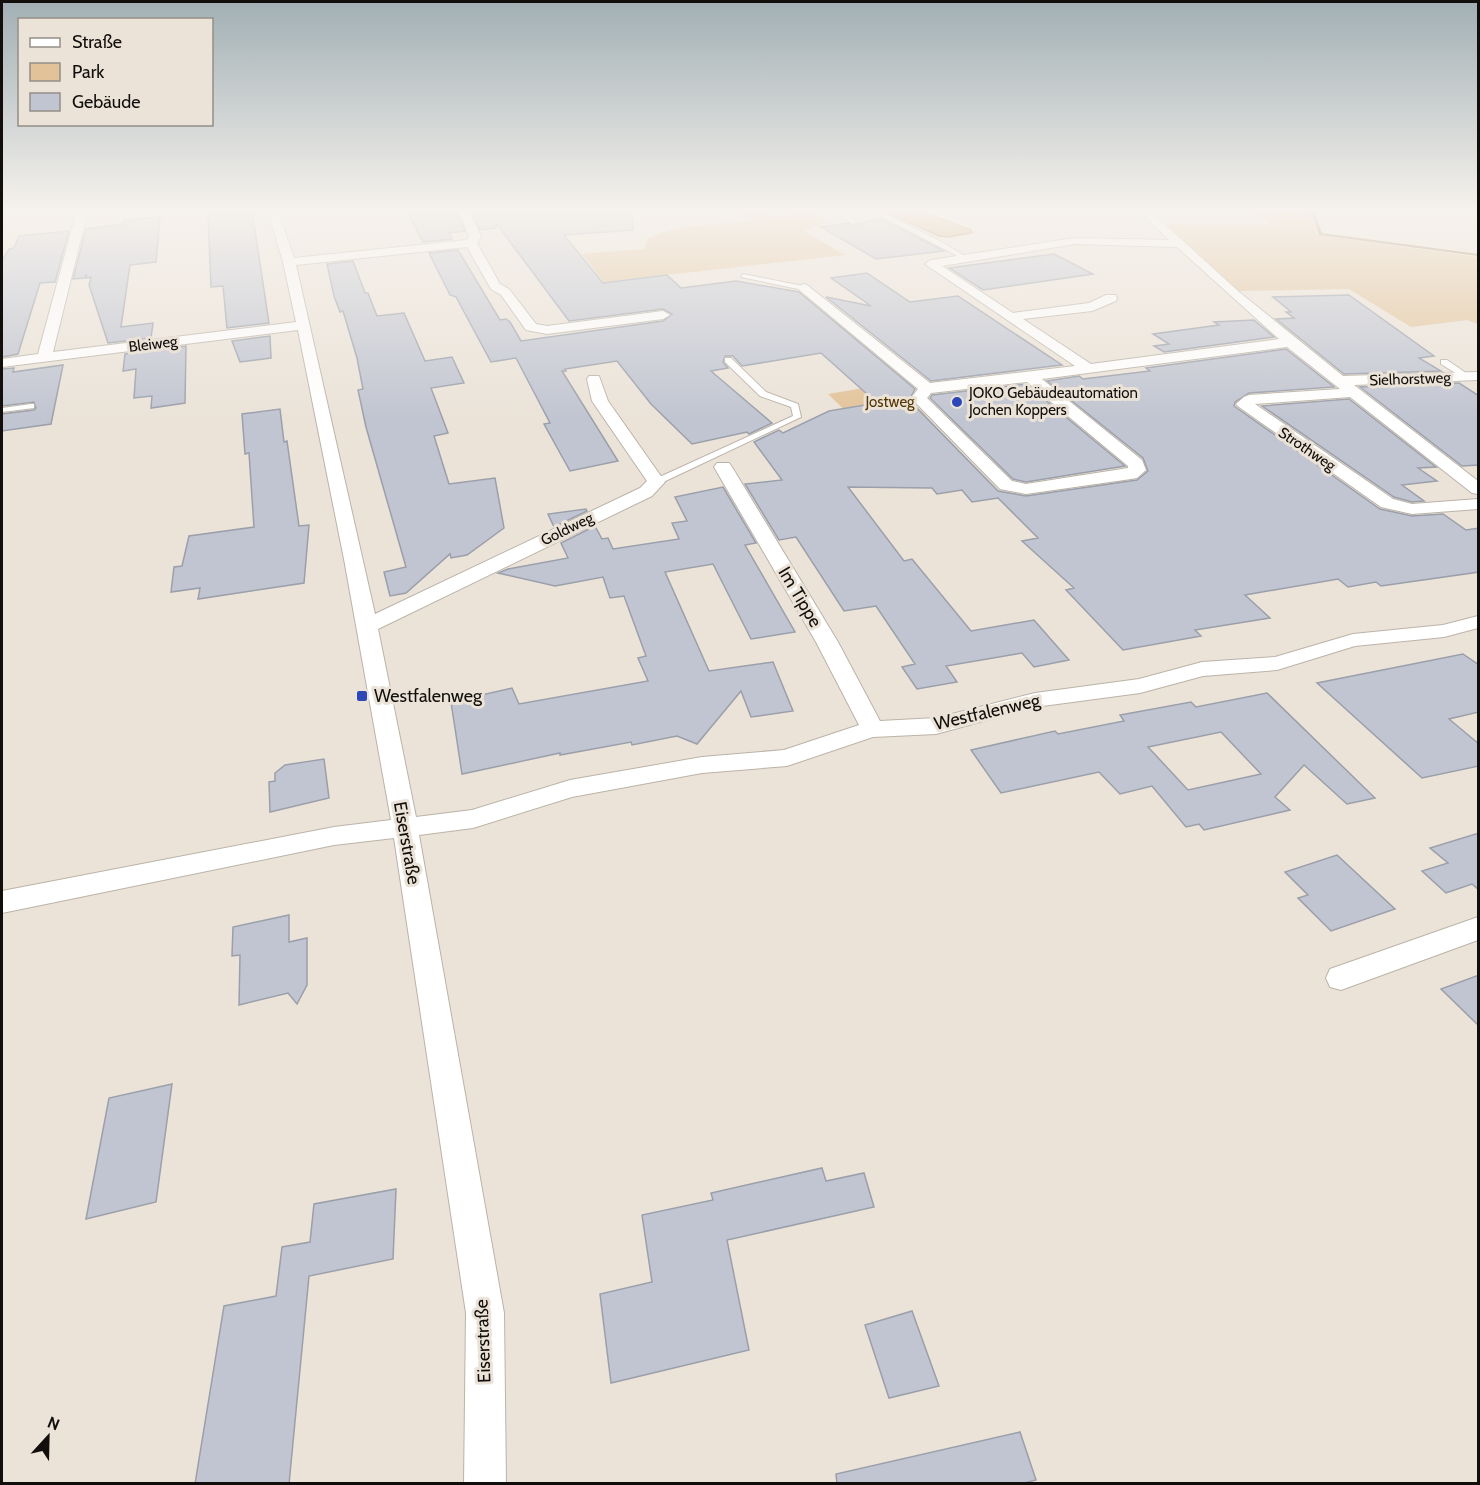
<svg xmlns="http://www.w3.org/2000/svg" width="1480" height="1485" font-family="Cabin,sans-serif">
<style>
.green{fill:#e2c399}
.water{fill:#d7a867;stroke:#9c7a4b;stroke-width:1.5}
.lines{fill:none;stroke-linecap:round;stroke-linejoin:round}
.stream{fill:#9c7a4b;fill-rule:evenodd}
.building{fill:#c1c5d1;stroke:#9a9faa;stroke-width:1.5;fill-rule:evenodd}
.lane-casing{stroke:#bbb3a8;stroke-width:2}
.street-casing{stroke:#bbb3a8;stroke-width:2}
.lane{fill:#fff;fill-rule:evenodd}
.street{fill:#fff;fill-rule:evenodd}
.poi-dot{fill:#2d47b8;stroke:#ebe3d8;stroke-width:2}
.labels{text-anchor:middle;stroke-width:6;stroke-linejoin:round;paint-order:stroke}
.far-street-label{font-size:15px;fill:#110e0b;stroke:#ebe3d8}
.far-poi-label{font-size:15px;fill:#110e0b;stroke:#ebe3d8;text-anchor:start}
.far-park-label{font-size:15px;fill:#543500;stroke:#ebe3d8}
.street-label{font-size:18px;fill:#110e0b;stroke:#ebe3d8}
.poi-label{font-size:18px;fill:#110e0b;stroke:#ebe3d8;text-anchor:start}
</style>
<rect width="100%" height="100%" fill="#ebe3d8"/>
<g class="green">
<path d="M732,211h26l14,6 38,-5 17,11 -23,8 41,24 -241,27 -22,-28 62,-5 5,-11c37,-16 68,-13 107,-17z"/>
<polygon points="1255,211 1309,211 1316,233 1324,236 1478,257 1478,324 1467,320 1411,327 1349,289 1239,291 1166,224 1272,225"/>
<polygon points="905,381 908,397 926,416 860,425 828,394"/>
</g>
<polygon class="water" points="883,211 920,211 971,230 972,233 948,237 939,236"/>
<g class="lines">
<polygon class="stream" points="1310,211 1314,211 1322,233 1478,254 1478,256 1319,235"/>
</g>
<g class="building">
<polygon points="238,211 252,211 269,323 227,328 223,286 211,287 208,214"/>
<polygon points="407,211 457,211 465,231 449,233 452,239 423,242"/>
<polygon points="471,211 632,211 633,230 564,235 603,283 667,275 681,288 736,281 799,292 915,389 909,400 998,491 1026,496 1137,480 1148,471 1143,458 1047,381 1079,376 1083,379 1150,371 1146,368 1286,349 1334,387 1249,393 1235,402 1234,406 1380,509 1412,516 1443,514 1466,530 1479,528 1479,572 1381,586 1376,582 1348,587 1338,579 1245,595 1270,618 1195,630 1201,636 1123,650 1066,590 1074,588 1022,541 1038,538 998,498 972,502 962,490 937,494 932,488 848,487 904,561 912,559 971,631 1034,620 1069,660 1034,667 1022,653 946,666 957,682 917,689 902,667 915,664 876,606 844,611 796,537 779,540 745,484 782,480 754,442 779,430 783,433 829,411 877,403 821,353 742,366 733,356 725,356 723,362 728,368 711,371 772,423 749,434 747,432 692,444 651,404 617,361 565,369 566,371 562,371 618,461 570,471 544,424 550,423 516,358 491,362 456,297 450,295 429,253 458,250 500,320 506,319 510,322 521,341 663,321 672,314 663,309 569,321 496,223 496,228 480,230"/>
<polygon points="160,217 156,262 130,265 121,327 153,323 151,338 108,343 89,285 91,277 87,278 86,274 85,278 73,279 86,229 123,224 124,220"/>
<polygon points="881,219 899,228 944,251 876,259 821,227 848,223 852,225"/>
<polygon points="69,231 55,282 40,283 18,354 2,357 2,261 9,249 14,248 19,236"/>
<polygon points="1054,254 1093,274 983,290 949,268"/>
<polygon points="353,261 365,293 368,293 377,316 404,313 425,361 452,357 464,383 431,388 448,433 434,436 449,484 495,478 504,528 467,555 451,558 450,554 406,593 390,596 384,572 406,567 366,427 358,390 363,389 357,358 343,311 340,312 334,296 327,264"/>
<polygon points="867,273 910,302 958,296 1062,365 931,381 826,297 871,306 831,278"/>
<polygon points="1349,295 1434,356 1419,358 1441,371 1344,374 1276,319 1294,318 1286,312 1291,312 1273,297"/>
<polygon points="1254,320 1274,337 1164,352 1154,346 1169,344 1153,334 1219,325 1214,322"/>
<polygon points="270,336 271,358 240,362 232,341"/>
<polygon points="186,346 185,403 151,408 152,396 134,398 136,369 123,371 125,354"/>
<polygon points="63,365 51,424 2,431 2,414 34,410 36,408 34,402 2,406 2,369 14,368 13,372"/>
<polygon points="1459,383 1479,396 1479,465 1462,466 1360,387"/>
<polygon points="1026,384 1125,466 1026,482 1013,479 930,398 932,395"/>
<polygon points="1349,399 1436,467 1418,468 1437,481 1402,485 1424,501 1412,502 1394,497 1262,406"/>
<polygon points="280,409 284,442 287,441 299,526 309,525 304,583 198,599 200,588 171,592 174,567 182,566 189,536 254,527 249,453 245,454 242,414"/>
<polygon points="723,487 756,543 745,545 795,632 751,639 713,564 665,572 709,671 773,662 793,711 751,717 741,691 697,744 677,736 632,745 631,742 560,755 560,753 462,774 451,702 512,688 519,704 648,681 638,658 646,656 624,596 610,598 603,577 555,586 498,573 508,569 568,558 561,543 595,526 602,539 608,538 613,549 679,539 672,523 687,521 675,497"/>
<polygon points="586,509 587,511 554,527 548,514"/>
<polygon points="1463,654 1479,665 1479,712 1449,719 1479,744 1479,766 1422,778 1317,683"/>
<path d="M1267,693l108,105 -28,6 -43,-39 -29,32 15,13 -86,20 -5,-6 -13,3 -34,-41 -32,8 -21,-22 -98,21 -30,-43 84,-19 3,3 66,-13 -4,-6 71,-13 5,5zM1221,732l40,42 -73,16 -40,-43z"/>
<polygon points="324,759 329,798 270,812 269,782 275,781 275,773 285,765"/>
<polygon points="1479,833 1479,890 1472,884 1446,893 1422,871 1448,863 1430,848"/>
<polygon points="1337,855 1395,909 1331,931 1298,898 1308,895 1285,872"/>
<polygon points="289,915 289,942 307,938 307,985 297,1004 288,993 239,1005 240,955 232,956 233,927"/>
<polygon points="1479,975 1479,1026 1441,989"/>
<polygon points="172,1084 156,1202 86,1219 109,1098"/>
<polygon points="822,1168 826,1181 864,1173 874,1207 727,1240 749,1350 611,1383 600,1294 652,1282 642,1215 713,1200 711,1193"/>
<polygon points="396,1189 393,1259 309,1276 289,1484 195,1484 224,1306 276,1296 282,1247 310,1242 314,1204"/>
<polygon points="912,1311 939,1386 889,1398 865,1325"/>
<polygon points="1020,1432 1036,1480 1020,1484 837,1484 836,1474"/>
</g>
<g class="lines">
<defs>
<g id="lane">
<polygon points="831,211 838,211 857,222 852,223"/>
<polygon points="872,211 879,211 938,240 970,259 965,260"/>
<polygon points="743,274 803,286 806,288 803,290 741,277"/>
<polygon points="725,358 731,358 766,392 798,404 801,417 659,484 653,484 653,480 793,416 791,407 760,396 725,362"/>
<polygon points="1441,360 1447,360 1472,377 1465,379 1441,364"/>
<polygon points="31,404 34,404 34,408 2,412 2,408"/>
</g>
<g id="street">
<polygon points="37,211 118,211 113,214 87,214 53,352 296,322 283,262 268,211 278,211 294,258 467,240 469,236 459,212 469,211 481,236 477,243 500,284 509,289 536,324 547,326 663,311 670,315 663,319 547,334 526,330 501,295 491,289 467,247 296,265 375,614 640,488 647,481 592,401 587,379 589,376 599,376 608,401 665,482 652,496 378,629 416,817 472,810 570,780 702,757 784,750 859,725 816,642 714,467 717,463 729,463 732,467 838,642 880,721 936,718 1035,693 1139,679 1202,662 1275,657 1353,634 1443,625 1478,616 1478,628 1444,637 1355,646 1277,670 1203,676 1140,693 1035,707 936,734 873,737 787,766 702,773 572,797 473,828 419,835 504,1313 506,1484 464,1484 466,1313 394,838 334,845 2,913 2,891 334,827 391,820 344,559 298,330 2,367 2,359 38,354 76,214 42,214"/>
<path d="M1139,211h11l88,80 105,85 135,-4v8l-124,5 124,96v13l-6,-1 -122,-96 -95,7 138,95 19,5 66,-5v10l-66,5 -31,-7 -142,-100 -3,-3 8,-7 5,-2 91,-6 -53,-42 -245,32 100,81 4,10 -9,8 -6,1 -105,15 -26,-5 -86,-88 -3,-3 7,-9 -121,-101 6,-4 4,1 123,98 145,-17 -150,-102 6,-4 144,-22 94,2zM1075,244l102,3 102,92 -188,25 -68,-45 69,-8 24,-10 1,-3 -1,-3h-10l-17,8 -76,10 -71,-47zM1027,382l101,84v2l-102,16 -14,-3 -85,-83 4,-5z"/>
<polygon points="1478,917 1478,940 1341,990 1330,987 1326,978 1330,969"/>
</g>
</defs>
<use href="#lane" class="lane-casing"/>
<use href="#street" class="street-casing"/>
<use href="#lane" class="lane"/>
<use href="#street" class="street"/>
</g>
<linearGradient id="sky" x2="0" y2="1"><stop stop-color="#a1afb4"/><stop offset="0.5" stop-color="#f6f2ed"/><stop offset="1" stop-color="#f6f2ed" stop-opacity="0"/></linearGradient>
<rect width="1480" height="419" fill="url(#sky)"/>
<g class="poi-dot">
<circle cx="957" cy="402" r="6"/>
<rect x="356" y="690" width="12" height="12" rx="3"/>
</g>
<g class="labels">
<g class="far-street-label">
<text transform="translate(153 344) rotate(-7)" y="5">Bleiweg</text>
<text transform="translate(1410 379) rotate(-2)" y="5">Sielhorstweg</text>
<text transform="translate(1307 449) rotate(34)" y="5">Strothweg</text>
<text transform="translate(567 529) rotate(-26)" y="5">Goldweg</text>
</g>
<g class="far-poi-label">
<text x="969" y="398">JOKO Gebäudeautomation<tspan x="969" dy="17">Jochen Koppers</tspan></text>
</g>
<g class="far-park-label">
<text x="890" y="407">Jostweg</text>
</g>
<g class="street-label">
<text transform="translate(800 597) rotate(59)" y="6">Im Tippe</text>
<text transform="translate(987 712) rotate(-13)" y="6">Westfalenweg</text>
<text transform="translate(407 843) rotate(80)" y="6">Eiserstraße</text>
<text transform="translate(483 1341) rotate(-92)" y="6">Eiserstraße</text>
</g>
<g class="poi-label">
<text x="374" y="702">Westfalenweg</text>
</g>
</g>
<rect width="1480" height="1485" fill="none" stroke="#110e0b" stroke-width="6"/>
<rect x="18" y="18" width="195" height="108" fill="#ebe3d8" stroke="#948e86" stroke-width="1.5"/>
<rect x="30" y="38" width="30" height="9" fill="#ffffff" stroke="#948e86" stroke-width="1.5"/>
<text x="72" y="48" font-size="18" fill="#110e0b">Straße</text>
<rect x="30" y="63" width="30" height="18" fill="#e2c399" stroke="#948e86" stroke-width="1.5"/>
<text x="72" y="78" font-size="18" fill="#110e0b">Park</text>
<rect x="30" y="93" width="30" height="18" fill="#c1c5d1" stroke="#948e86" stroke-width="1.5"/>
<text x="72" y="108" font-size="18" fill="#110e0b">Gebäude</text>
<g transform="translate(48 1437) rotate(22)" stroke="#ebe3d8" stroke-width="4.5" paint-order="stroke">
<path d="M0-4.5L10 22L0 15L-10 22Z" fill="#110e0b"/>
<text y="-9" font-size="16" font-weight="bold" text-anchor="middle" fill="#110e0b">N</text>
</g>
</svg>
